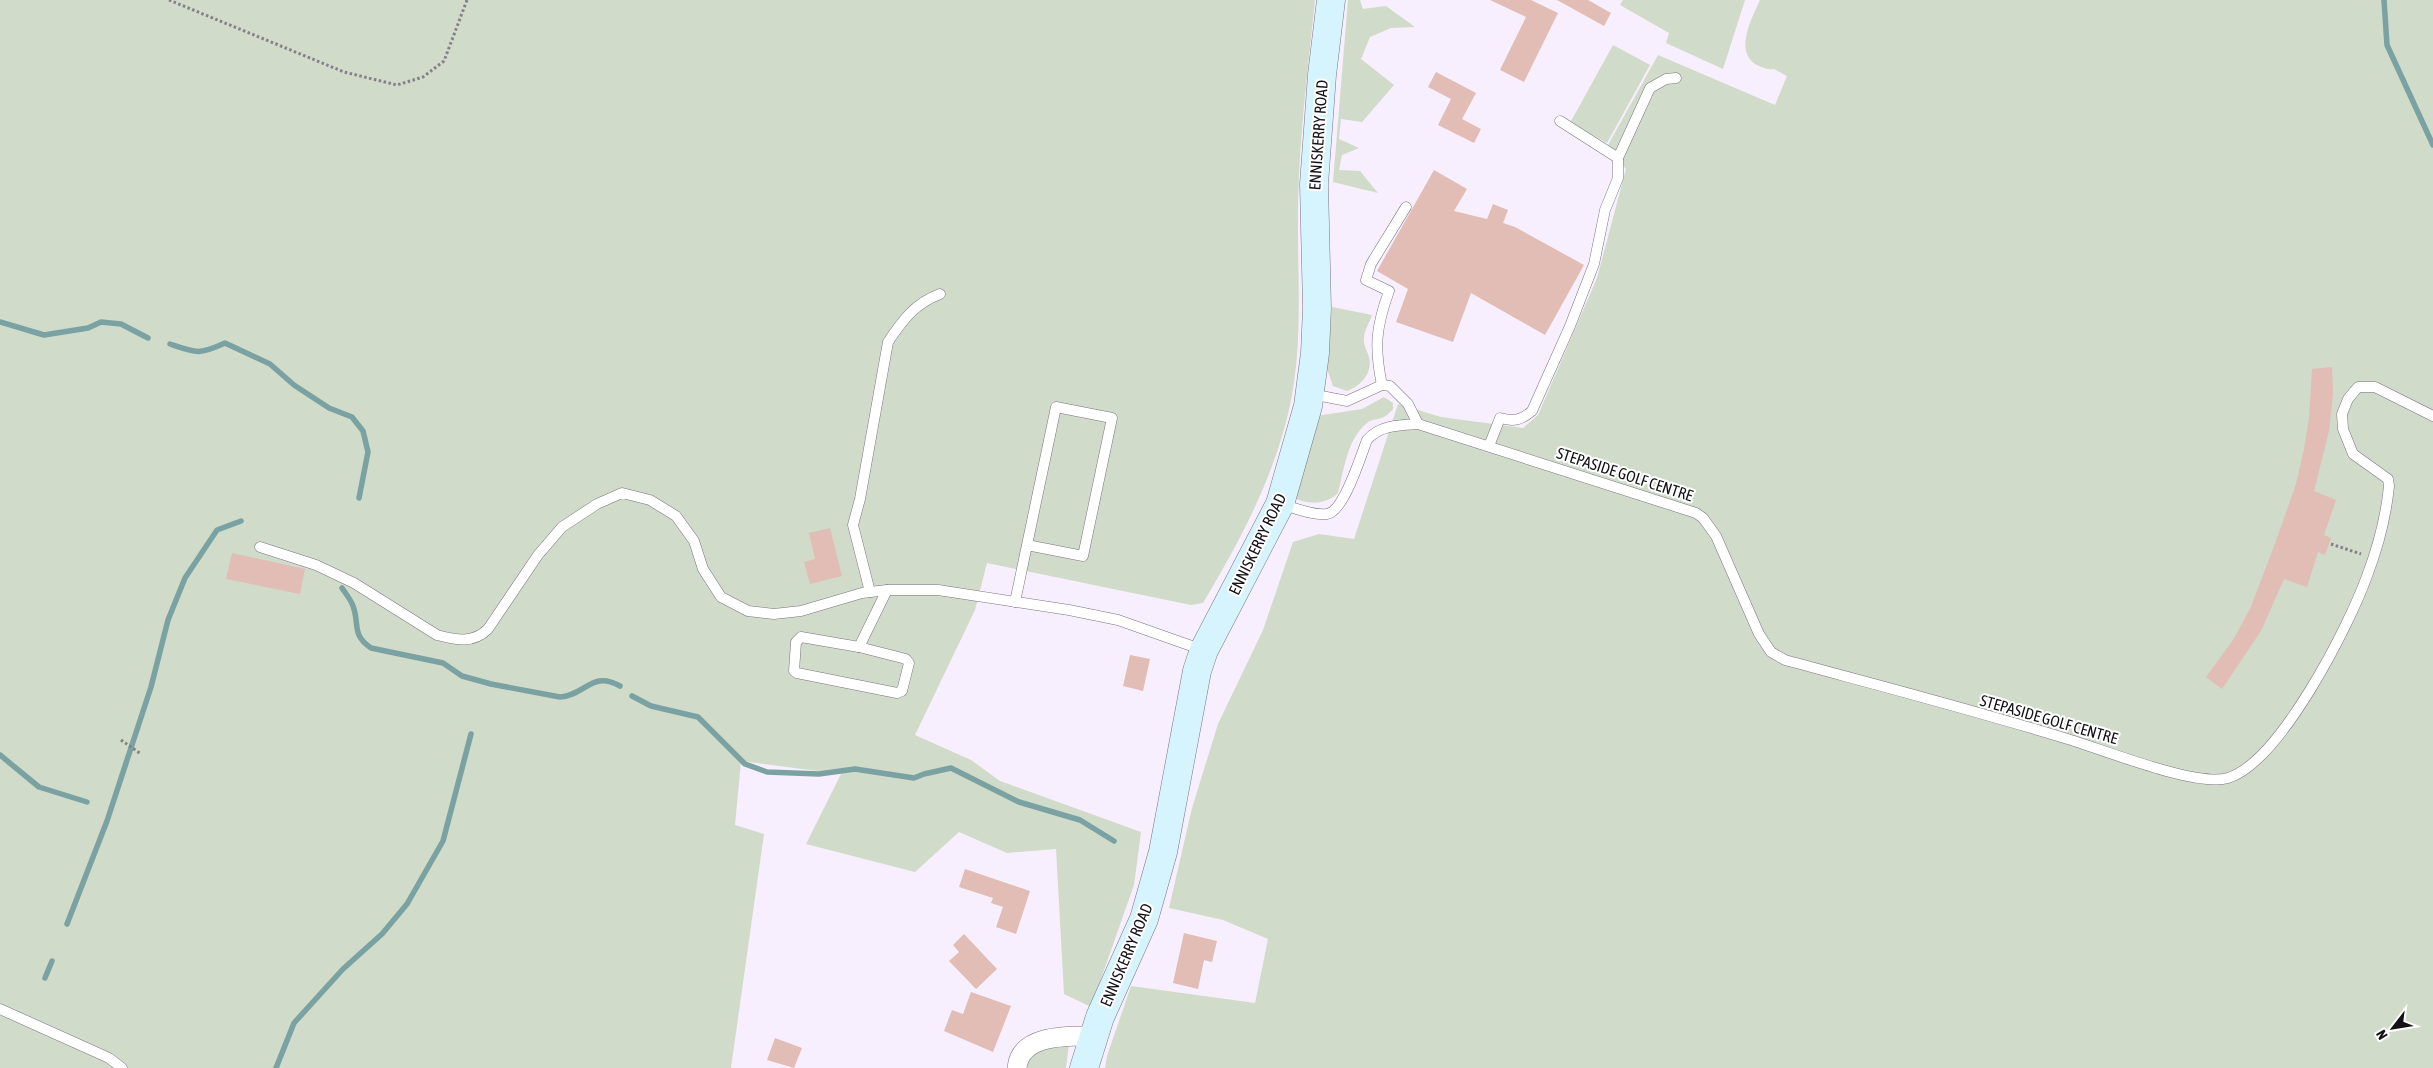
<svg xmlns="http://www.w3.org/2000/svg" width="2433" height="1068" font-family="'Asap Condensed',sans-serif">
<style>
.green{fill:#d0dbc9}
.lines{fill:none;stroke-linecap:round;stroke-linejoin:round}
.stream{stroke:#7aa2a2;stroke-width:5.5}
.building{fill:#e1bdb5}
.service-casing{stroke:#7c7383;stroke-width:11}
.minor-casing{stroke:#7c7383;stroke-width:20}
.secondary-casing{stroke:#7c7383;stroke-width:29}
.path{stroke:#857f8a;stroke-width:3;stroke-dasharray:2.5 2.5;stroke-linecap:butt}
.service{stroke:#fff;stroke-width:10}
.minor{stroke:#fff;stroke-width:19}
.secondary{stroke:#d6f4fe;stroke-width:28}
.labels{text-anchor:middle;stroke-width:4;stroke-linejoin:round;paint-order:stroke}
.street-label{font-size:16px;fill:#141117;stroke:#fff}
</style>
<rect width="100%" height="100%" fill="#f8effe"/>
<g class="green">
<path d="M0,0h1315c-7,69 -16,138 -17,207 -1,72 7,145 -12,215 -17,65 -49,124 -83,181l-12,2 -204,-42 -12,47 -60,125 56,25 29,21 141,51 -7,53 -43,122 -27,-13 -8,-145 -49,4 -48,-21 -44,40 -109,-28 35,-70 -100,-13 -6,64 29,9 -33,234h-731z"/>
<polygon points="1348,0 1360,0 1363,9 1386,6 1415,27 1391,28 1370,37 1361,59 1394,85 1362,122 1341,119 1339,139 1359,148 1342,155 1339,170 1360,171 1378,193 1333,182"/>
<polygon points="1623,0 1745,0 1723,69 1666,43 1669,33 1620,5"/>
<path d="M1760,0h673v1068h-1328l2,-12 24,-70 124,17 13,-64 -45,-19 -54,-12 23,-100 26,-84 45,-94 30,-88 26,-8 35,5 44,-135 43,13 82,11 15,-13 59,-137 29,-109 -18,-24 50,-90 117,50 12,-29 -13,-7c-6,1 -10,-1 -15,-3 -27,-12 -7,-48 1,-66z"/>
<polygon points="1613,45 1650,65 1607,143 1570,123"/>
<path d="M1332,307l40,8c-2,7 -8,15 -8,23 -1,7 3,12 5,19 4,16 -8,29 -22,34l-14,-5 -6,-17z"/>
<path d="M1384,397l9,6v6c-12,14 -16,7 -26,14 -20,16 -23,47 -29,70 -12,12 -31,12 -45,4l23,-81 46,-7z"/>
<polygon points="1069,1043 1066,1068 1023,1068 1037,1047"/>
</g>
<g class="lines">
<g class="stream">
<polyline points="2384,0 2387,45 2433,145"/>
<polyline points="0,322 44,335 88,328 101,322 121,324 148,338"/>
<path d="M170,344c26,9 29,11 55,-1l45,21 24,21 35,23 23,9 11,14 5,21 -9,46"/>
<path d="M342,588c4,6 9,12 11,18 7,19 -2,28 18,42l72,15 19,13 29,8 69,13c26,-2 32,-27 60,-11"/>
<polyline points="632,696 651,706 698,717 745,764 767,772 819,774 855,769 914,778 924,774 951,768 1019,802 1080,820 1114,841"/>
<polyline points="0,755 39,787 87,802"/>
<polyline points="67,924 107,821 151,687 168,620 185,578 217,530 241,521"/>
<polyline points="45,978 52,961"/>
<polyline points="276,1068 294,1023 343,969 382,934 407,904 443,841 471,734"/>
</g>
</g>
<g class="building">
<polygon points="1490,0 1531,0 1558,13 1524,82 1500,70 1526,17"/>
<polygon points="1557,0 1588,0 1611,13 1604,26"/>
<polygon points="1436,72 1476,93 1462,119 1481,129 1474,143 1438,125 1451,99 1428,87"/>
<polygon points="1434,170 1467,189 1454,211 1487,219 1493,204 1508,210 1503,223 1515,227 1584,265 1545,335 1471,293 1453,342 1396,322 1408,289 1377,271"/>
<polygon points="2332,367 2333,394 2329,431 2314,491 2336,500 2324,535 2331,538 2325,555 2318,552 2307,587 2284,579 2261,631 2222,689 2206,677 2233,640 2250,609 2276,541 2296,484 2304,449 2309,418 2312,369"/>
<polygon points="830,528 842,576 810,584 804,562 815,559 809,533"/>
<polygon points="232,553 305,569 300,594 226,579"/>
<polygon points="1130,655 1150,659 1143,691 1123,686"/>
<polygon points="965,869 1030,891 1016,934 996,927 1003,907 991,903 993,898 959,887"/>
<polygon points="1184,933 1217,941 1212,962 1204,960 1198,989 1173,983"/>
<polygon points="964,934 997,969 976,989 949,961 959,952 953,945"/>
<polygon points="971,992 1011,1006 993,1052 944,1031 952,1010 963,1014"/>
<polygon points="775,1038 802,1048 794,1068 767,1060"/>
</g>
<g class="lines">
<defs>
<g id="service">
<polyline points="1618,158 1650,88 1666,79 1676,78"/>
<path d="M1382,385c-8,-38 -6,-58 7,-94l-23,-11 5,-16 35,-57"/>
<polyline points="1311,394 1347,401 1382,385 1390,386 1408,404 1418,424"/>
<path d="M1489,446l11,-28c14,4 21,2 32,-7l38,-85 24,-62 11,-54 13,-32v-20l-58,-37"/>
<path d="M1281,504c14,4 33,12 46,10 17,-2 34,-59 40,-74 13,-15 33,-15 51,-16l278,89 7,5 13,18 43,98 12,18 14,8c92,25 185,49 276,77 36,10 135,51 167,41 52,-16 121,-152 139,-202 11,-29 19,-59 22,-90l-1,-7 -35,-25 -10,-25 -1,-15 6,-15 10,-12h17l58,29"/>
<path d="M260,547l56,18 38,18 83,52c19,5 36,9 51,-6l50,-74 24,-28 35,-23 25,-11 28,7 26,16 18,25 9,28 18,28 27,14 26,3 27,-3 61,-18 25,-3h51l131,20 49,10 85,30"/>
<path d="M870,592l-17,-67 7,-26 28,-157c14,-21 27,-39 52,-48"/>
<polyline points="1015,602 1056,407 1112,418 1083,556 1027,545"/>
<polygon points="801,637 859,647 906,659 909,663 902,691 897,693 797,673 794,671 796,642"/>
<polyline points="859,647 887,590"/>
<polyline points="0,1009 109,1058 122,1068"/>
</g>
<path id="minor" d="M1017,1068c3,-34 50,-32 76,-32"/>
<polyline id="secondary" points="1084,1068 1100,1017 1144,919 1163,852 1197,671 1204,650 1280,504 1308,406 1315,353 1317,308 1314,184 1322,75 1331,0"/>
</defs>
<use href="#service" class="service-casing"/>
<use href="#minor" class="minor-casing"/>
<use href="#secondary" class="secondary-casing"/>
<g class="path">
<polyline points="169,0 344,72 397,85 423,77 444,61 467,0"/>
<polyline points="2331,544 2361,554"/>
<polyline points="121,740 141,754"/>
</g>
<use href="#service" class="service"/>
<use href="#minor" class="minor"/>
<use href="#secondary" class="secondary"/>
</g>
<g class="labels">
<g class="street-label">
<text transform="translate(1318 135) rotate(-86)" y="6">ENNISKERRY ROAD</text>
<text transform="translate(1625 474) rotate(18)" y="6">STEPASIDE GOLF CENTRE</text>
<text transform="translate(1257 544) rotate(-64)" y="6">ENNISKERRY ROAD</text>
<text transform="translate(2049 719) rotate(16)" y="6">STEPASIDE GOLF CENTRE</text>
<text transform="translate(1126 955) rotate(-67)" y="6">ENNISKERRY ROAD</text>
</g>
</g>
<g transform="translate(2393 1028) rotate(239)" stroke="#ffffff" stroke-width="4" paint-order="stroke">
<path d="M0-4L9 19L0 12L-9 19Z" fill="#141117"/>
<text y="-8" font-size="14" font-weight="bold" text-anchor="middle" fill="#141117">N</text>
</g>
</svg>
